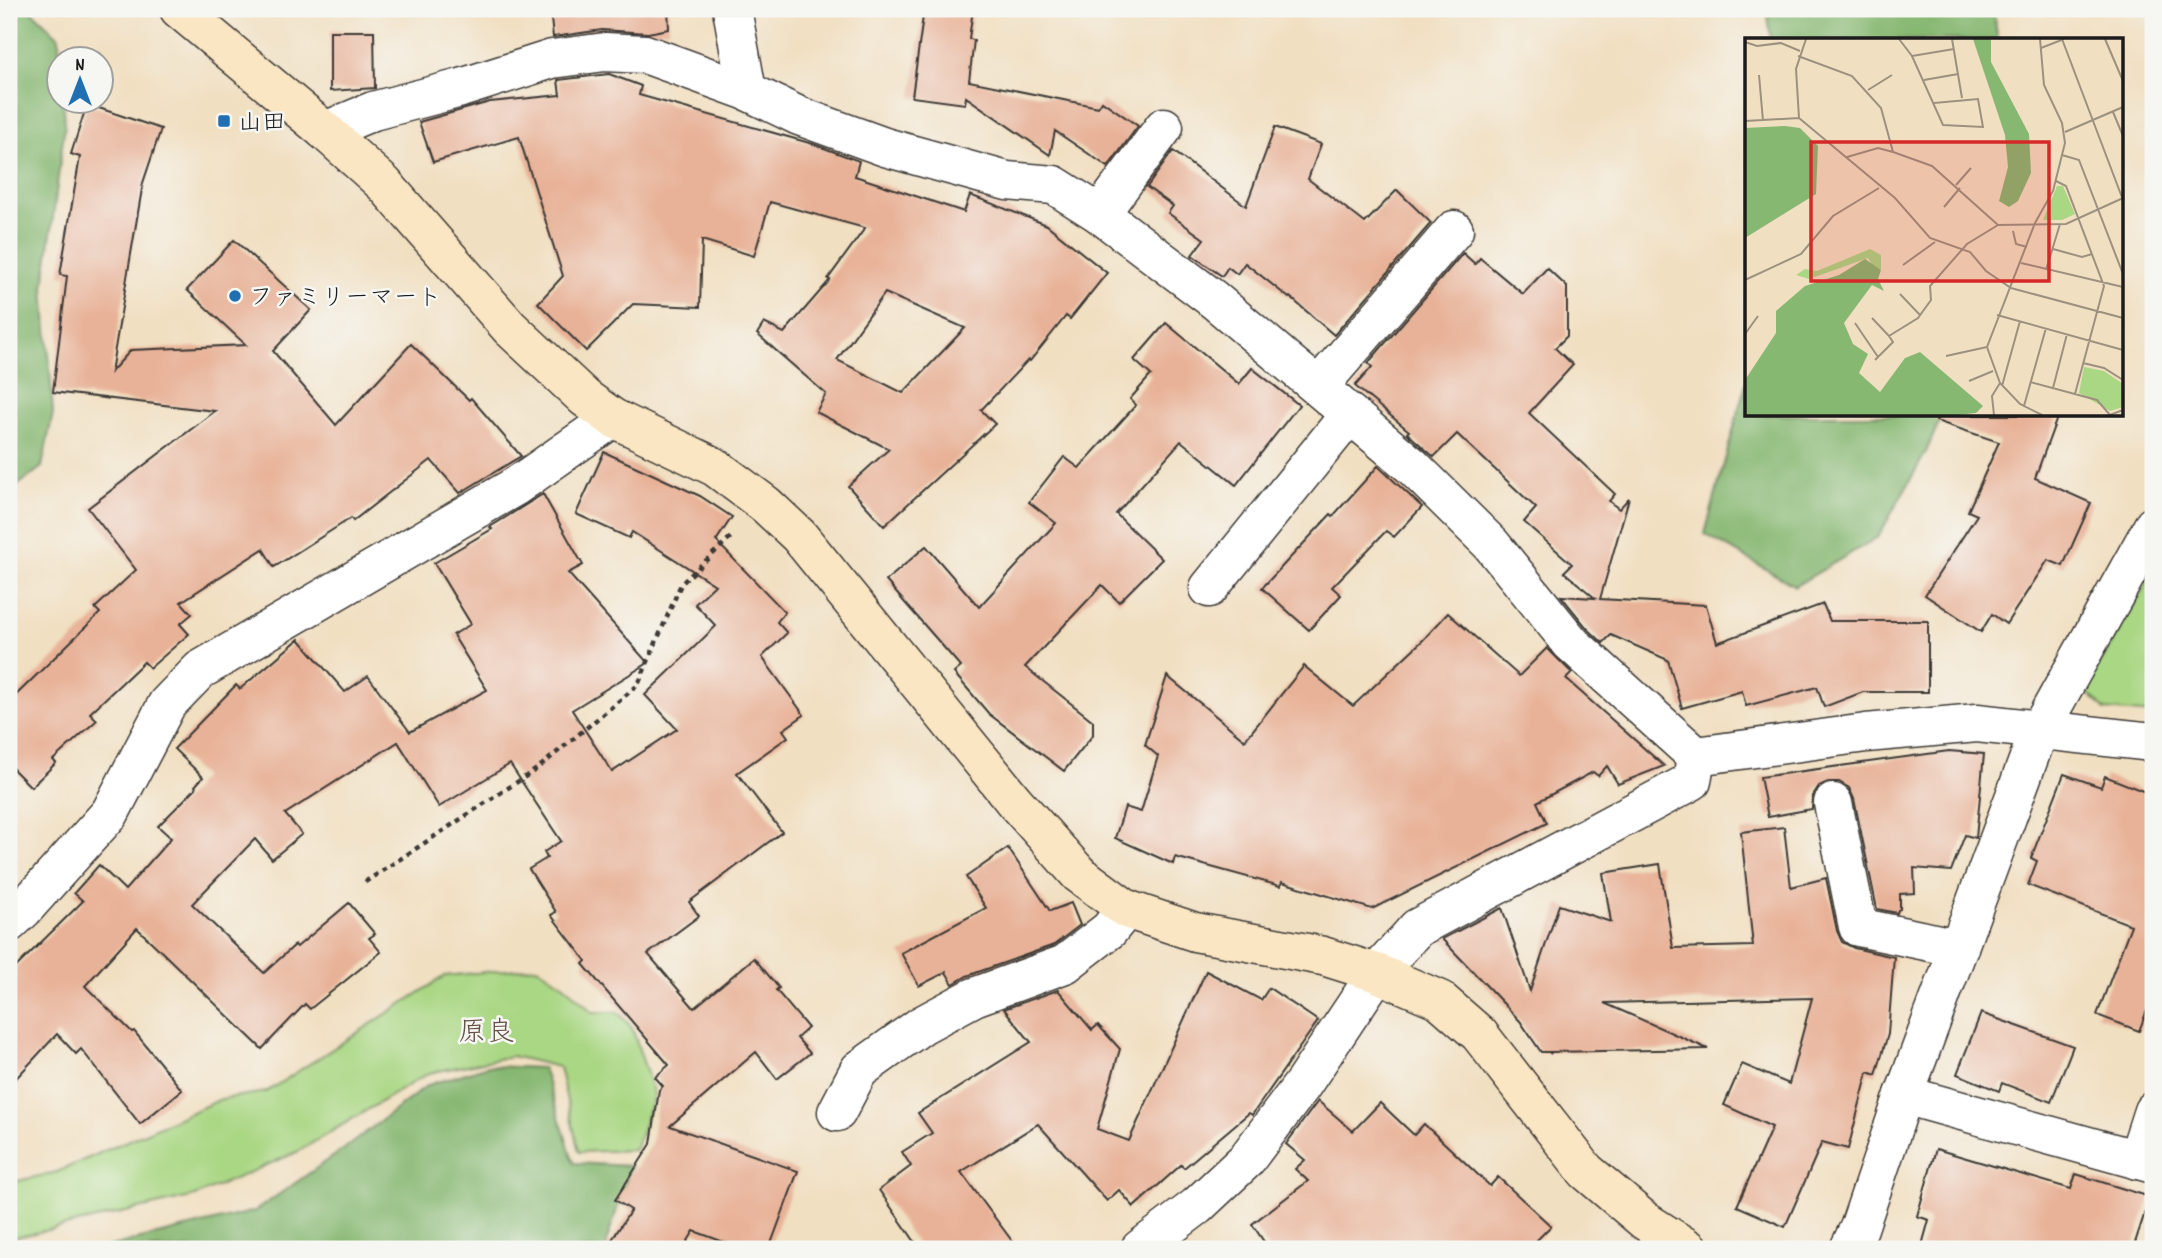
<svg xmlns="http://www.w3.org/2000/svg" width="2162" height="1258" font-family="Dekko,'Klee One',sans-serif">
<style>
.green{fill:#aad784;stroke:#637a50;stroke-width:2}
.forest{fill:#87b872;stroke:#526a47;stroke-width:2}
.building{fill:#e8b298;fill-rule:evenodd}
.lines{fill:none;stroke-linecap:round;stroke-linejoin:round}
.street-casing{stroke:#3c3935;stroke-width:41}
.secondary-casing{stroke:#3c3935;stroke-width:41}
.path{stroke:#3c3935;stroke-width:4.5;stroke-dasharray:5 5;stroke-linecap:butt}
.street{stroke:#fff;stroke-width:38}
.secondary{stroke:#fbe6c3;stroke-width:38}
.poi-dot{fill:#1f6fb2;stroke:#f6f6f2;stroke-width:2.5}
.labels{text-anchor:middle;stroke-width:5;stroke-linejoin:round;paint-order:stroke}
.poi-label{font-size:24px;fill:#1c1c1c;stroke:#f6f6f2;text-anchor:start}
.quarter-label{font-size:28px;fill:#635047;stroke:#f6f6f2}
.inset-road{fill:none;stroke:#9c917f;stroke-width:2}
.view{fill:#d62828;fill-opacity:0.15;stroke:#d62828;stroke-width:3.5}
.inset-edge{fill:none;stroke:#1c1c1c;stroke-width:3.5}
</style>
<rect width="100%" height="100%" fill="#f6f6f2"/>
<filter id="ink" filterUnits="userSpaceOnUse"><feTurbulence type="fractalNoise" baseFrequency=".0143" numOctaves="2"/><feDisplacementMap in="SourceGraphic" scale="14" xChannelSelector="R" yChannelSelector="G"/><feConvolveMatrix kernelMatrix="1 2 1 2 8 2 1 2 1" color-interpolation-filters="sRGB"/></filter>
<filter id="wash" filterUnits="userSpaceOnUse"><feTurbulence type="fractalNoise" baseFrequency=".00686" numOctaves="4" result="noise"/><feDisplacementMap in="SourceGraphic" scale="28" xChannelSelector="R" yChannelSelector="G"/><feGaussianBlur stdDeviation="1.57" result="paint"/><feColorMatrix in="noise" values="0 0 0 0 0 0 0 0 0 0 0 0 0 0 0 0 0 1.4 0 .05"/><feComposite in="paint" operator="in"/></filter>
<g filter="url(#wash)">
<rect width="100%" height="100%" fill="#f1dfc1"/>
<g class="green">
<polygon points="2153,572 2153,714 2105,710 2085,690"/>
<polygon points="537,967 564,985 592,1012 618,1012 632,1028 654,1095 635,1150 579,1152 559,1067 512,1056 429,1073 297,1152 195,1196 9,1239 9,1183 57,1172 221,1099 266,1092 445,976"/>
</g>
<g class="forest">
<polygon points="9,9 30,9 59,37 60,102 63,102 65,123 44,287 53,413 42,467 9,492"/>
<polygon points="1767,9 1993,9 1998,40 1771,40"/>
<polygon points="1747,379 1747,415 1942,415 1926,452 1878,537 1795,586 1705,534"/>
<polygon points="488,1066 543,1068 574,1163 631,1166 606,1243 612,1249 100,1249 255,1211 344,1149 428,1085"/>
</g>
<g id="blocks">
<g class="building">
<polygon points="550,9 668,9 669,29 648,33 602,30 553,37"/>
<polygon points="924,9 973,9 969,39 974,40 969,81 1098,107 1102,101 1138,126 1108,167 1055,131 1050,155 966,97 965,104 912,97"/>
<polygon points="330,31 374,31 375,88 330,91"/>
<path d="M609,74l32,12 -2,9 174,49 46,17 -4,15 109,36 6,-17 77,30 60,48 -37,46 -4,-3 -36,45 -2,-1 -47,50 14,14 -111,102 -36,-40 41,-37 -73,-37 10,-18 -69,-60 7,-11 20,10 46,-53 -2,-1 37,-51 -95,-26 -16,54 -52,-16 -2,67 -67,-3 -47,47 -48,-48 25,-27 -44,-139 -86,25 -14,-40 71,-20 70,-7 -2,-15zM885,293l80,35 -62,65 -66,-33z"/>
<polygon points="87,104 161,129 143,183 111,372 131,350 246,345 187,290 234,240 311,310 273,351 336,425 411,344 469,400 471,398 521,456 460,493 431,460 353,521 351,518 274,567 263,549 181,602 192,614 180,624 189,634 150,668 144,662 90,713 97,720 53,760 56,763 31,787 9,765 9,702 100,613 95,608 136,570 88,508 215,411 53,392 67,276 60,275 80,157 71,154"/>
<polygon points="1275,127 1321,144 1308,179 1365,223 1397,190 1431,223 1334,335 1290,297 1289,298 1245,263 1237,274 1228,267 1222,276 1192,255 1204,239 1168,213 1173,206 1147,187 1173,151 1246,206"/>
<polygon points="1463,253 1475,264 1480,258 1523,294 1547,268 1567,287 1567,336 1555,348 1573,365 1529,413 1615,494 1609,501 1619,509 1629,498 1600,599 1706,605 1717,643 1823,604 1830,621 1928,621 1928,692 1863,692 1824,707 1817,687 1746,706 1742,691 1682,708 1668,660 1611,635 1603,643 1587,628 1561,596 1595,598 1564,572 1572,564 1524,522 1536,508 1457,434 1434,457 1407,433 1409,431 1355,386 1372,367 1368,363"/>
<polygon points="1166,323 1239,384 1252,368 1299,405 1236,485 1181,441 1116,514 1162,559 1119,602 1102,585 1025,667 1093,721 1093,735 1064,771 989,714 954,673 961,667 886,581 926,546 979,607 1056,523 1029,502 1064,457 1079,468 1136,405 1130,399 1151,375 1134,360"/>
<polygon points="1937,415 2058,415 2035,478 2091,503 2063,566 2048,560 2006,624 1992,614 1981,632 1925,595 1977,515 1968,511 1999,442 1936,421"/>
<polygon points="604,452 700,496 732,517 716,541 785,612 777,622 787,633 762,657 804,715 783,730 788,737 737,773 782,832 689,902 699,916 648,954 694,1008 754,958 779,988 776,990 808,1028 797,1038 810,1053 777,1079 756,1052 670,1126 798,1171 769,1249 743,1249 694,1231 683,1249 606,1249 631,1210 615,1200 651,1144 659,1090 663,1086 655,1077 669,1065 583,964 586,961 551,915 556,912 529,869 547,858 544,852 561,841 510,764 439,807 398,742 285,814 302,834 272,859 255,839 192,904 264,973 295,945 297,947 349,903 375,934 369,938 381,952 310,1009 305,1004 262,1049 137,928 85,986 132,1032 134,1031 182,1090 140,1124 81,1049 76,1054 57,1034 9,1086 9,974 83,901 74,893 99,865 125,890 171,838 158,826 196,788 195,786 203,777 174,749 236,685 240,689 299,639 345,692 368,676 410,732 487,690 453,635 471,624 434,563 492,529 490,527 543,494 583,565 568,573 648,663 572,710 612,772 677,729 645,695 716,626 695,604 715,585 632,532 629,538 576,514"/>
<polygon points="1378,466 1422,507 1394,537 1386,531 1332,587 1341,595 1309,630 1262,588 1331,514 1333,516"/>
<polygon points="1448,613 1519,676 1547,648 1572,673 1566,679 1664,766 1618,784 1607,766 1598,776 1593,772 1537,802 1547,823 1372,909 1282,882 1280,886 1175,857 1173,864 1115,838 1125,807 1141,812 1158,756 1145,745 1167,676 1245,740 1304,666 1353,706 1423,640"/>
<polygon points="1949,751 1984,754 1976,838 1965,835 1951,871 1914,868 1915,893 1900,894 1900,909 1898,910 1897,913 1877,909 1854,799 1849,788 1839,782 1828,782 1819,786 1813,795 1812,809 1768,817 1760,777"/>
<polygon points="2064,774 2101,787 2105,776 2153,795 2153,995 2139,1031 2097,1015 2131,925 2028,885 2037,861 2031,858"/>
<polygon points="1784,827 1791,887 1826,878 1837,931 1842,942 1854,948 1894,957 1888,1034 1876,1075 1868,1072 1848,1149 1822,1142 1785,1227 1737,1206 1772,1127 1724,1105 1742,1064 1789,1084 1812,998 1604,1003 1708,1049 1550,1052 1551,1054 1549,1052 1541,1052 1520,1021 1442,939 1502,908 1530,991 1559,905 1611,922 1603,873 1660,864 1673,948 1753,946 1741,832"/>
<polygon points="1008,848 1050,911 1071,903 1080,925 1054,945 967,976 953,984 946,972 919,986 901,953 986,908 966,877"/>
<polygon points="1206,971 1261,1000 1269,988 1318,1021 1252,1115 1249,1113 1184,1168 1181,1165 1134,1207 1119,1190 1107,1201 1038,1124 961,1172 1018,1249 920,1249 879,1190 911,1166 902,1152 932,1133 918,1113 1031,1042 1004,1009 1058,990 1092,1030 1098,1025 1120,1049 1097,1129 1129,1141"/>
<polygon points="1981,1013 2073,1046 2051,1102 2002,1083 1999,1091 1957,1074"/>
<polygon points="1318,1101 1353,1131 1380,1103 1414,1135 1424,1124 1490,1186 1498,1177 1551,1226 1528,1249 1269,1249 1252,1224 1308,1181 1295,1169 1305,1160 1286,1144"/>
<polygon points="1936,1149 2071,1189 2076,1174 2150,1197 2133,1249 1921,1249 1929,1220 1917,1216"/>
</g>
</g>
</g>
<g filter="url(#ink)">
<use href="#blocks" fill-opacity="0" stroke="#3c3935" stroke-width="2"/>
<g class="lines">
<defs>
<g id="street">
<polyline points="732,9 747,91 799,116 885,147 1007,181 1054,185 1100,214 1213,299 1412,466 1491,544 1571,643 1696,756 1866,733 1977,723 2153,742"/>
<polyline points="325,131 373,111 461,88 552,59 605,52 645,54 747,91"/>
<polyline points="1100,214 1164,127"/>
<polyline points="1319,386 1454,230"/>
<polyline points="1209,588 1350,414"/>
<polyline points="1833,803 1858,927 1959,948"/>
<polyline points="9,923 23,910 110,813 167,704 200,670 516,486 613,418"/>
<polyline points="1904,1095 2153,1164"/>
<polyline points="837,1112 859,1070 922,1025 974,997 1065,964 1109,930 1126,909"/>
<polyline points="2137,1160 2153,1111"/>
<polyline points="1140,1249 1197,1206 1246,1160 1303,1084 1377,973 1417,928 1692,781 1696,756"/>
<polyline points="1849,1249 1859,1228 1904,1095 2039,731 2153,526"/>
</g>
<polyline id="secondary" points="179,9 325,131 384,184 510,328 585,398 613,418 715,467 766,505 799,536 1014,801 1079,874 1126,909 1195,932 1323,956 1377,973 1440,1000 1479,1034 1586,1171 1645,1221 1689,1249"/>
</defs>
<use href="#street" class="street-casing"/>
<use href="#secondary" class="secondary-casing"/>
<polyline class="path" points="365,882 537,769 638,685 681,584 734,534"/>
<use href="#street" class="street"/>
<use href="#secondary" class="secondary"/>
</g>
</g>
<g class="poi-dot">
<rect x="217" y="114" width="14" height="14" rx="3.5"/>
<circle cx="235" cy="296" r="7"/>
</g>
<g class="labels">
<g class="poi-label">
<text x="238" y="129">山田</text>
<text x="249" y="304">ファミリーマート</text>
</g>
<g class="quarter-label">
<text x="486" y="1040">原良</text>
</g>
</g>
<g transform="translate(1745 38)">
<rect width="378" height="378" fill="#f1dfc1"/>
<path d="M312,148h6l12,28 -13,6h-19zM125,211l11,6v14h-6l-7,-11 -59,21 -13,-4 9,-6 12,2zM339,329l20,4 19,13v23l-13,4 -31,-18z" fill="#aad784"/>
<path d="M228,1h18v23l38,72 2,39 -13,28 -9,6 -10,-6 9,-34 -3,-32zM40,88l15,2 18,18 -2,48 -71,44v-110zM120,221l16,11 -3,9 6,12 -12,-6 -28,38 9,21 15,10 -9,19 21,19 25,-34 15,-6 63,54 -7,7 -19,2h-212v-35l31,-47v-22l29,-25 34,-11z" fill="#87b872"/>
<path class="inset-road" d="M61,1l-10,30 3,49 96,80 35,40 40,14 16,19 25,17 112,30M154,1l13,17 31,69 40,2 -5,-28 -44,4M207,1l10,59M295,1l4,46 18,38 3,20 -12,48 -18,32 -48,124 13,36 20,21 22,11M317,1l61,161M360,1l18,42M0,4l12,4 24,-3 19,8M296,10l23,-9M53,18l54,20 29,32 12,44 39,14 66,59 68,-1 57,-26M167,18l42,-7M14,37l4,46M179,42l34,-6M123,52l24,-15M368,74l10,24M0,83l54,-3M320,94l58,-25M317,117l17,5 44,114M102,119l31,-9 15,4M311,143l10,5 38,100 -29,108M211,147l15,-17M199,169l16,-19M268,193l3,13 11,3M308,211l29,8 10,-3M276,225l102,24M158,227l32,-23M301,232l14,-46M0,242l56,-26 32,-38 46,-28M155,256l20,21M252,277l126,35M127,280l17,18M110,285l23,34M0,296l13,-18M201,318l41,-9M130,322l18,-18 -4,-6 29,-18 13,-18 -1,-14 37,-42 31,-19M338,325l21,5 19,12M224,343l24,-10M285,344l67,18 13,15 13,-5M257,348l18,-65M308,350l14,-54M279,368l22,-78M249,377l-2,-19 8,-13"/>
<path class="view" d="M66,104h238v139h-238z"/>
<rect width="378" height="378" class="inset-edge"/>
</g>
<rect width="2162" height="1258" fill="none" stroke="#f6f6f2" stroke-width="35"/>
<g transform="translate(80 80)"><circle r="33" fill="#f6f6f2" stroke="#9f9f9c" stroke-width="2"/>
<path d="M0-5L12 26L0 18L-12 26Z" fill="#1f6fb2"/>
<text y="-10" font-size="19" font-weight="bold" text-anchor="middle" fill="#1c1c1c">N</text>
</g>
</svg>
